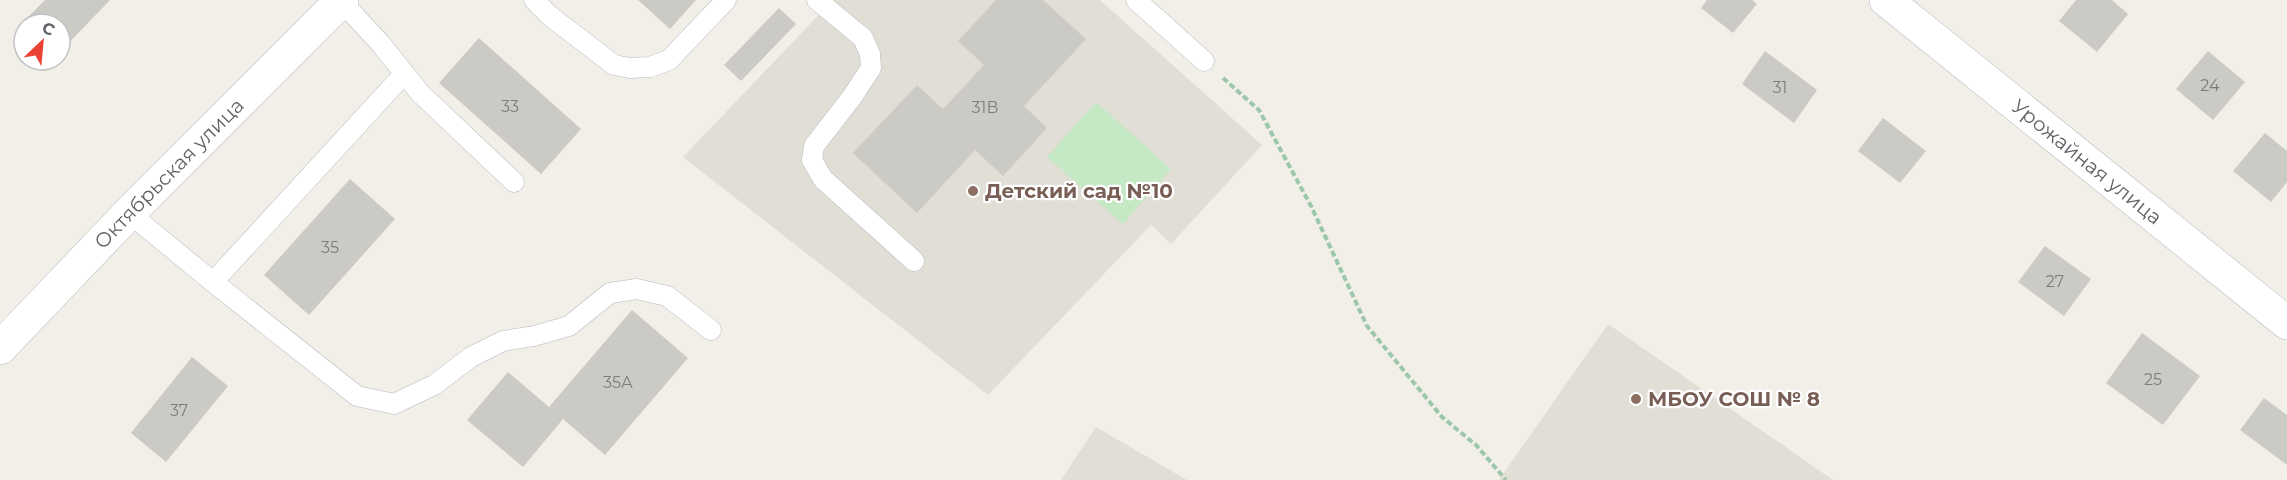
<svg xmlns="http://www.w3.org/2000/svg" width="2287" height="480" font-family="Montserrat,sans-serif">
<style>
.education{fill:#e1ded6}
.green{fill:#c5e8c5}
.building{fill:#cccac5}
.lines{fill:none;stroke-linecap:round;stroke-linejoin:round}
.lane-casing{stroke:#b5b8bc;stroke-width:21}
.street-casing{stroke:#b5b8bc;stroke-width:34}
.path{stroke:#9cc7a9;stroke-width:4;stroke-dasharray:6 3;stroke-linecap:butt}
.lane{stroke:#fff;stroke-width:20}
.street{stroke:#fff;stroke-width:33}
.education-dot{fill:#8d6e63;stroke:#fff;stroke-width:2}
.labels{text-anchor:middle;stroke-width:4.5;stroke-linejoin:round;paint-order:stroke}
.number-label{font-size:16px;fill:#7a7d7f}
.street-label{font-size:20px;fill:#5f6368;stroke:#fff}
.education-label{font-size:20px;font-weight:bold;fill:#785e54;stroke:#fff;text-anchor:start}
</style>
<rect width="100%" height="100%" fill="#f1efe8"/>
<g class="education">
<polygon points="833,0 1100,0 1262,145 1171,244 1151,225 988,395 683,157"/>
<polygon points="1608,324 1833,480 1499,480"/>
<polygon points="1096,427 1187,480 1061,480"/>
</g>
<polygon class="green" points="1096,102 1171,169 1123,224 1047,157"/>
<g class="building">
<polygon points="45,0 110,0 60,52 60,24 29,24 25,20"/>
<polygon points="638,0 696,0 670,29"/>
<polygon points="996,0 1043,0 1086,39 1024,106 1047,128 1003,176 975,150 917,213 853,153 917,85 943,109 984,65 958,41"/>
<polygon points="1707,0 1752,0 1757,4 1733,33 1701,8"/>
<polygon points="2076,0 2112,0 2128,14 2097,52 2059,21"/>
<polygon points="779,8 796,24 741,81 724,65"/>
<polygon points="479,38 581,129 541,174 439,83"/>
<polygon points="1765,51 1817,90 1794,123 1742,84"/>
<polygon points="2208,51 2245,82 2213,120 2176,89"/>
<polygon points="1883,118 1926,151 1900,183 1858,151"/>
<polygon points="2265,133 2287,151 2287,182 2271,202 2233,171"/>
<polygon points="350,179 395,219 309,315 264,275"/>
<polygon points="2045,246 2091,279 2064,316 2018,282"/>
<polygon points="632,310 688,358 605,455 563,419 523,467 467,420 508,372 549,407"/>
<polygon points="2142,333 2200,376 2163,425 2106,383"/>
<polygon points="192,357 228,386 166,462 131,433"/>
<polygon points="2264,398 2287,415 2287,465 2240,430"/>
</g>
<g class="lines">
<defs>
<g id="lane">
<polyline points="534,0 550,16 614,65 630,68 650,67 669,60 726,0"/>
<polyline points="817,0 863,38 870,54 871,68 852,97 814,146 812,160 823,179 914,261"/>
<polyline points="1136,0 1204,61"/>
<polyline points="341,1 380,43 420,93 514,182"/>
<polyline points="129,213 213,282 357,396 394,404 434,385 471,357 503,341 534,336 569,326 610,293 637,289 667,296 711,330"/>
<polyline points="213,282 404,74"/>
</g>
<g id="street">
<path id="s1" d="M1886,0l401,323"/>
<path id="s2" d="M0,348l129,-135 213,-213"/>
</g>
</defs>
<use href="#lane" class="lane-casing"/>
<use href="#street" class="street-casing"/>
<polyline class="path" points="1223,78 1259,110 1311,206 1367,326 1442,417 1476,445 1506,480"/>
<use href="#lane" class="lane"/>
<use href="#street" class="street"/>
</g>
<g class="education-dot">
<circle cx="973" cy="191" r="6"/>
<circle cx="1636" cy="399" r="6"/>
</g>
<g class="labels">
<g class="number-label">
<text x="2210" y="91">24</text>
<text x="1780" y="93">31</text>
<text x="510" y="112">33</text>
<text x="985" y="113">31В</text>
<text x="330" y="253">35</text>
<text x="2055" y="287">27</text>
<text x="2153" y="385">25</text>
<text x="618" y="388">35А</text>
<text x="179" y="416">37</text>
</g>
<g class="street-label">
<text dy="7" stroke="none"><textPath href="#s1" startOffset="258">Урожайная улица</textPath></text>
<text dy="7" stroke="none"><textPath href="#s2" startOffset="243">Октябрьская улица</textPath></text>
</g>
<g class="education-label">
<text x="985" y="198">Детский сад №10</text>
<text x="1648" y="406">МБОУ СОШ № 8</text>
</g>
</g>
<g transform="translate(42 42) rotate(26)"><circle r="28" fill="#ffffff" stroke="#bfc1c3" stroke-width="1.5"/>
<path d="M0-4.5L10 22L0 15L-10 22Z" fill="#ea4335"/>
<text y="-9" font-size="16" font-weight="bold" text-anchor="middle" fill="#5f6368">С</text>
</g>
</svg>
